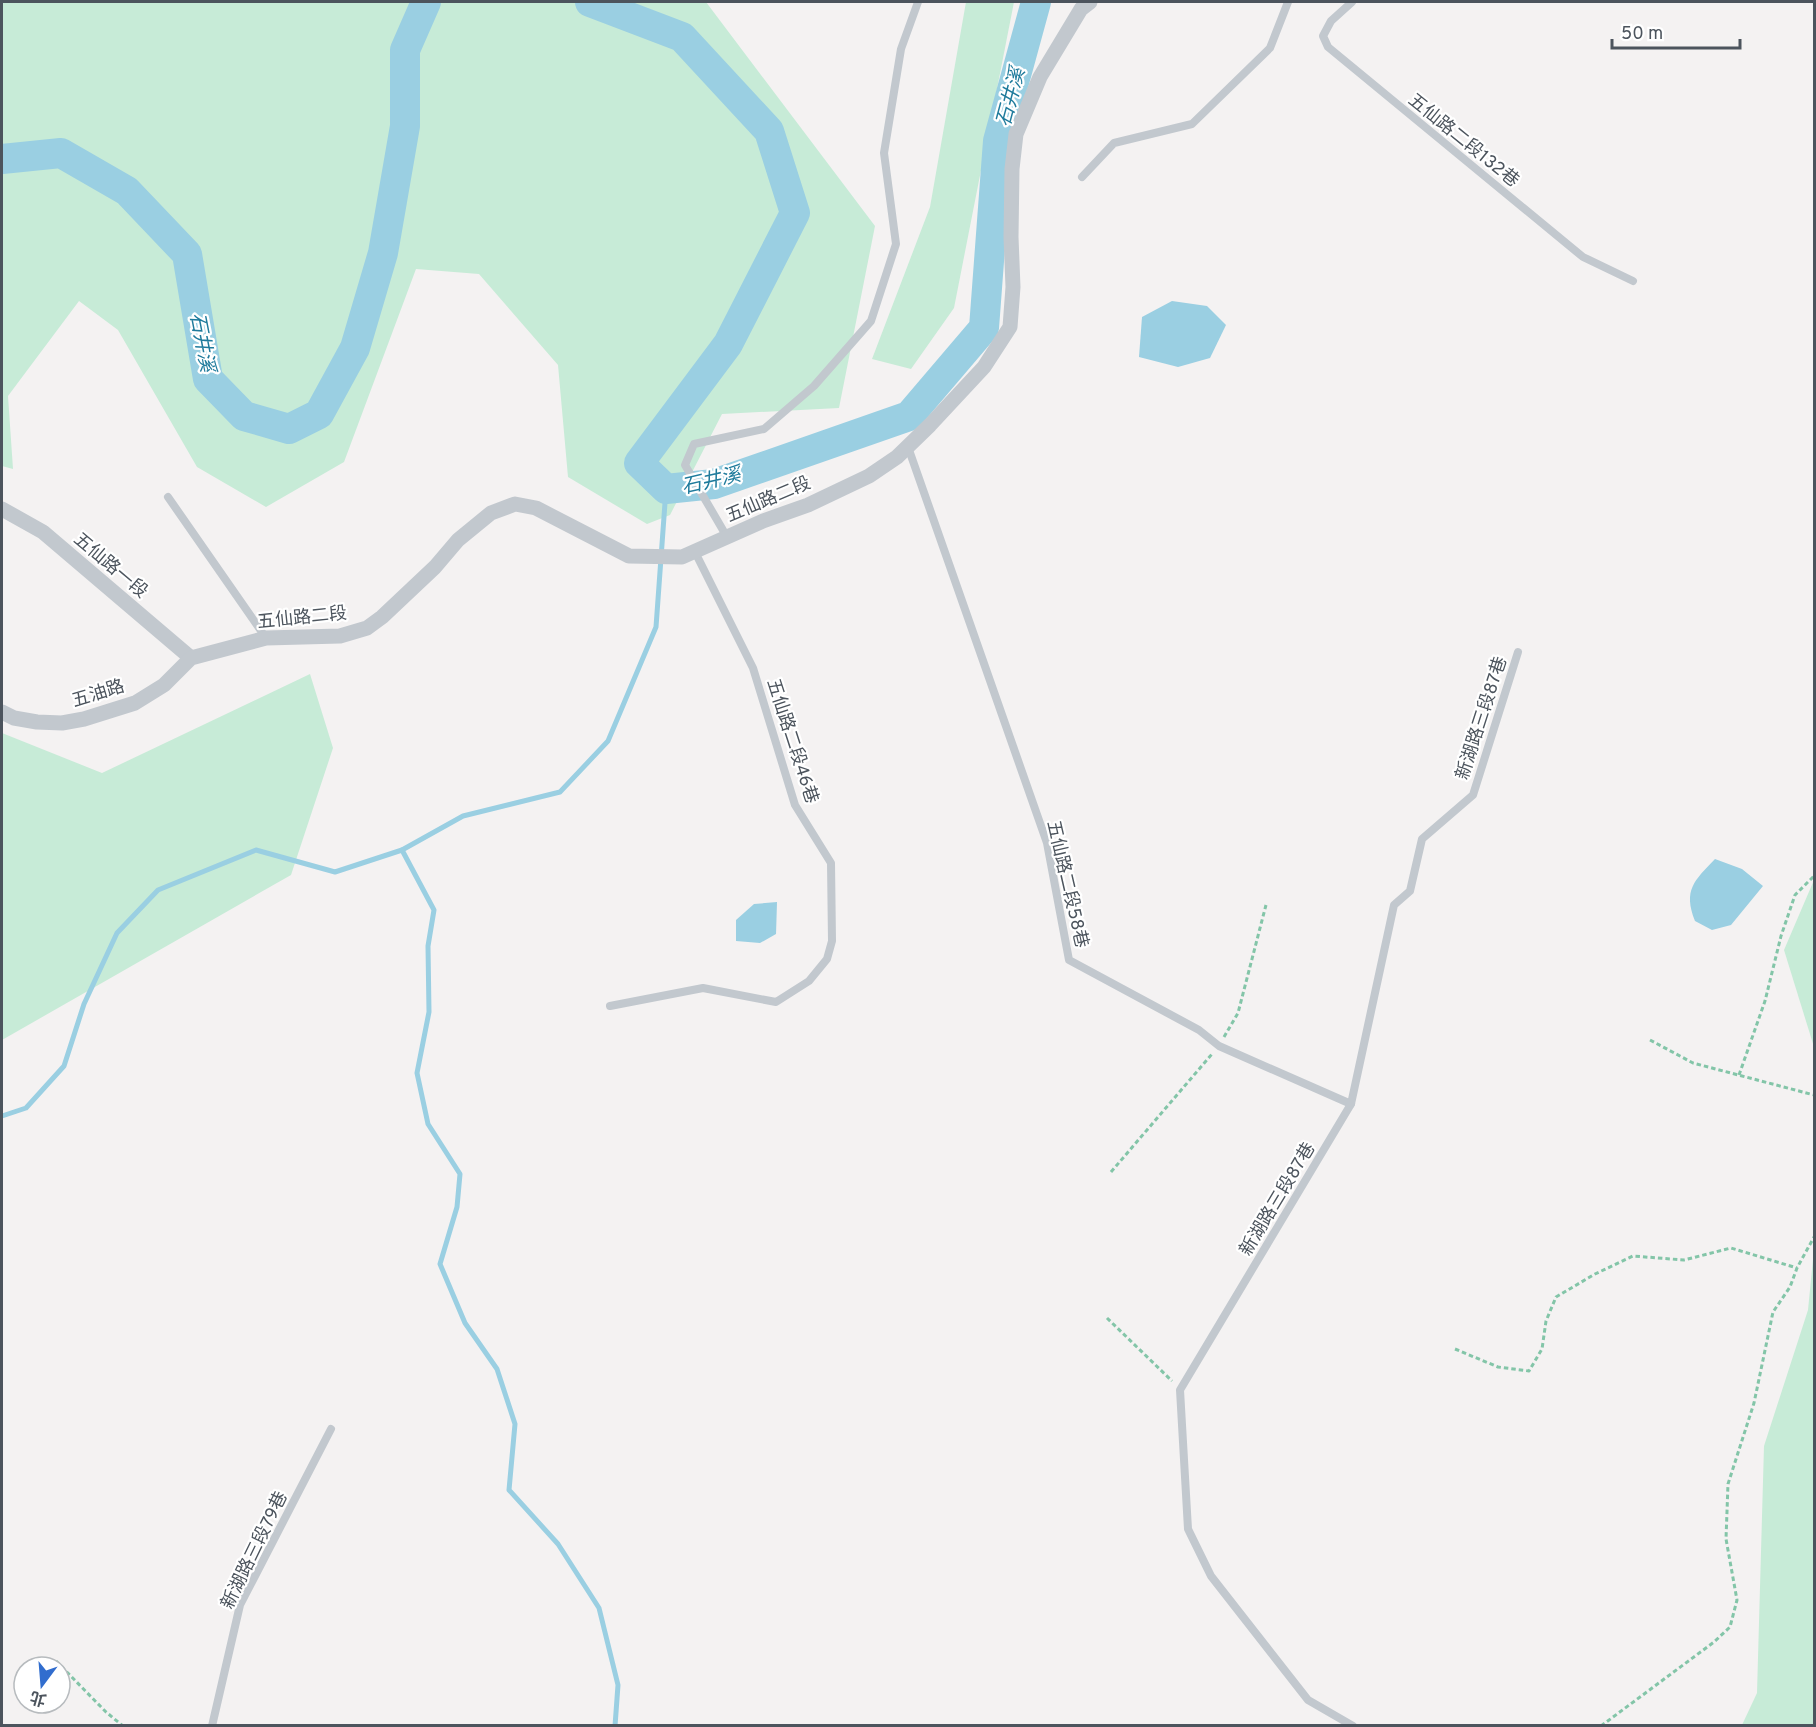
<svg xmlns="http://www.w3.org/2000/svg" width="1816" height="1727" font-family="Overpass,'Noto Sans TC',sans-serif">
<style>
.green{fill:#c7ebd7}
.water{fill:#9acfe2}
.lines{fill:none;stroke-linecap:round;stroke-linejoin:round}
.stream{stroke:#9acfe2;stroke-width:5}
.river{stroke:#9acfe2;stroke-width:30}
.path{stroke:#83c5a8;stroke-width:3;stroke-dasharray:4.5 3;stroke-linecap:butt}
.lane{stroke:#c2c8ce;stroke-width:8}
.street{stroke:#c2c8ce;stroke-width:15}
.labels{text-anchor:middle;stroke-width:4.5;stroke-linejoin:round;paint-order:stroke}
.street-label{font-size:18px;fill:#4c545d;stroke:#fff}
.water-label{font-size:20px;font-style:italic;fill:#1f7b9c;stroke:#fff}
</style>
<rect width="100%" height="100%" fill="#f4f2f2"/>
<g class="green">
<polygon points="2,2 706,2 875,226 839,408 722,414 670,515 647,524 568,477 558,365 479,274 416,269 344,462 266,507 197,467 118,330 79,301 8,396 13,469 2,466"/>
<polygon points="966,2 1014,2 954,308 911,369 872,359 930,207"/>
<polygon points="310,674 333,748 291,875 2,1040 2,733 102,773"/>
<polygon points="1814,880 1814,1047 1784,950"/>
<polygon points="1814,1249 1814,1725 1742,1725 1757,1693 1764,1446 1808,1310"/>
</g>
<g class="water">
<polygon points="1172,301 1207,306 1226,325 1210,358 1178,367 1139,357 1142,317"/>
<path d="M1715,859l27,10 21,17 -32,39 -19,5 -17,-9c-12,-31 -1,-40 20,-62z"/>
<polygon points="777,902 776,934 760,943 736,941 736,920 754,904"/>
</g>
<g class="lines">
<g class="stream">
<polyline points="423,2 423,3"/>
<polyline points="402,850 434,910 428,946 429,1012 417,1073 428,1124 460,1174 457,1207 440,1264 465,1323 497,1369 515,1424 509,1490 558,1544 599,1608 618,1685 615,1726"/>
<polyline points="2,1116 26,1108 64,1066 84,1004 117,933 158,890 256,850 335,872 402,850 463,816 560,792 608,741 656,627 666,489"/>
</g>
<g class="river">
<polyline points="590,2 682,37 769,131 795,213 728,344 639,463 666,489 714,484 909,416 984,328 998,141 1036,2"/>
<polyline points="2,159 61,153 127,191 187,254 208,379 244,416 289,429 319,414 355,348 383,253 405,126 405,50 426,2"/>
</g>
<g class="path">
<polyline points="1224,1037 1238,1013 1266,905"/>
<polyline points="1650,1040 1693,1063 1814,1095"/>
<polyline points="1739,1075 1765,1001 1781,936 1795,895 1814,876"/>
<polyline points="1111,1172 1212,1054"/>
<polyline points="1107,1318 1172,1381"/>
<polyline points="1455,1349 1498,1367 1529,1371 1542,1349 1546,1321 1556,1297 1595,1274 1633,1256 1684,1260 1731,1248 1797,1268"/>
<polyline points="56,1661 106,1712 123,1726"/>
<polyline points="1601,1726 1714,1642 1730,1627 1737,1600 1726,1539 1728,1484 1754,1403 1773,1312 1790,1287 1797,1268 1814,1237"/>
</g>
<g class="lane">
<polyline points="1352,2 1331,21 1323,36 1328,47 1583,257 1633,281"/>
<polyline points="1082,177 1114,143 1192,124 1270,48 1288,2"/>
<polyline points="908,447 1047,843 1069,960 1199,1030 1219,1046 1351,1104"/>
<polyline points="168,497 266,638"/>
<polyline points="727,537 685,465 694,444 764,429 814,386 871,321 896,244 884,153 901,49 918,2"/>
<polyline points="610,1006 703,988 776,1002 809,981 827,959 832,941 831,863 795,805 753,668 695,552"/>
<polyline points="212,1726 240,1605 331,1429"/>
<polyline points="1353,1726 1308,1700 1211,1576 1188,1529 1180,1390 1351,1104 1394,905 1410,891 1422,839 1473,795 1518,652"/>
</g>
<g class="street">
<polyline points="2,509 43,532 191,658"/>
<polyline points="2,712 14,718 37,722 62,723 84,719 135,703 164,685 191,658 266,638 340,636 367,628 382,617 435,567 458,540 491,513 515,504 536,508 629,556 682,557 763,521 808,505 869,476 897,457 930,425 984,367 1010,327 1013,287 1011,237 1012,169 1016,134 1040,77 1081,9 1090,2"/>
</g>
</g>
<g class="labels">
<g class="street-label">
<text transform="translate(1464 140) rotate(39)" y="6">五仙路二段132巷</text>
<text transform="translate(768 499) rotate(-23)" y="6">五仙路二段</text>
<text transform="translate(111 565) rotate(40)" y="6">五仙路一段</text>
<text transform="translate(302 617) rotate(-6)" y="6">五仙路二段</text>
<text transform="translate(98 693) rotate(-17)" y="6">五油路</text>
<text transform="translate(1481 718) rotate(-72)" y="6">新湖路三段87巷</text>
<text transform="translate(793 741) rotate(72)" y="6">五仙路二段46巷</text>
<text transform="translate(1068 884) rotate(77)" y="6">五仙路二段58巷</text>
<text transform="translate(1277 1199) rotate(-59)" y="6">新湖路三段87巷</text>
<text transform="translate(254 1550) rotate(-64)" y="6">新湖路三段79巷</text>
</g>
<g class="water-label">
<text transform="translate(1010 97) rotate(-75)" y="7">石井溪</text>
<text transform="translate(203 342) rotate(79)" y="7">石井溪</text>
<text transform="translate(711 480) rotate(-13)" y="7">石井溪</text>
</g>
</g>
<rect width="1816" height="1727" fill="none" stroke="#4c545d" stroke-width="6"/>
<g transform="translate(42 1685) rotate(196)"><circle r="28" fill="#ffffff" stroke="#b7bbbe" stroke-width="1.5"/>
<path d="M0-4.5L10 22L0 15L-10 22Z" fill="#316dce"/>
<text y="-9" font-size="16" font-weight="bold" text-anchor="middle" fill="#4c545d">北</text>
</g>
<path d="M1612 39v9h128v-9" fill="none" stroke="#4c545d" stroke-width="3"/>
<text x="1621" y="39" font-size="18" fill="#4c545d" stroke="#ffffff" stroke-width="4.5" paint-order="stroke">50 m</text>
</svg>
